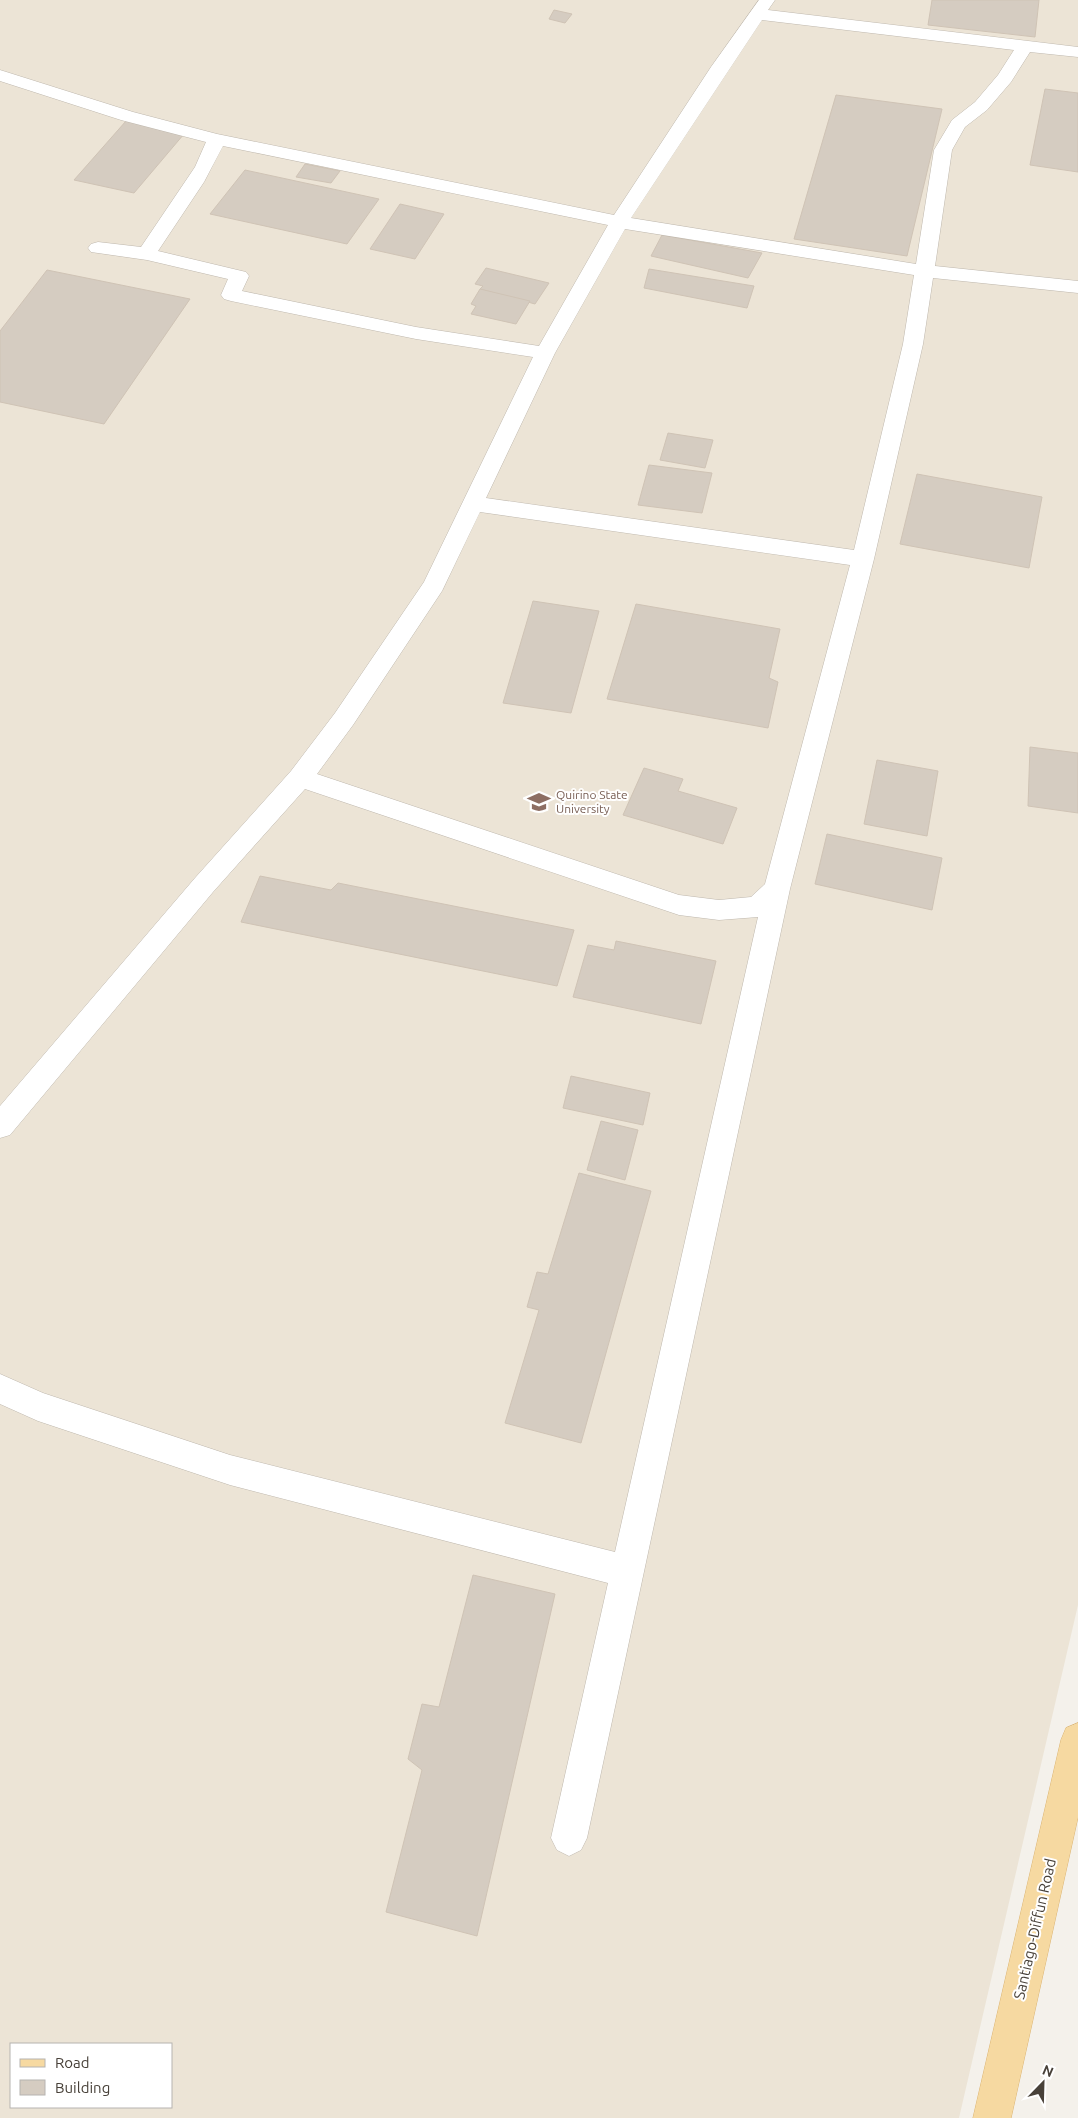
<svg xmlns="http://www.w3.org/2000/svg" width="1078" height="2118" font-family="Ubuntu,sans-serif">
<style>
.education{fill:#ece4d6;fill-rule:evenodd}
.building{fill:#d5ccc1;stroke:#cfc3b5}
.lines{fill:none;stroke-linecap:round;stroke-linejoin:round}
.minor-casing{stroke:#bfb8ae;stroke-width:1}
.major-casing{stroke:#dbb472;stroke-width:1}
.minor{fill:#fff;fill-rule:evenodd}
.major{fill:#f6d9a1;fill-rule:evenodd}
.labels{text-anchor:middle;stroke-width:4;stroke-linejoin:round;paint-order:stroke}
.education-label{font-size:12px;fill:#785e54;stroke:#fff;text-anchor:start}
.near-street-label{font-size:15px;fill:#484139;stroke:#fff}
</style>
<rect width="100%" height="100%" fill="#f4f1eb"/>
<path class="education" d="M0,0h1078v1605l-119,513h-959zM11,2044h160v63h-160z"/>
<g class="building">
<polygon points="932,0 1039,0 1035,37 928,25"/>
<polygon points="554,10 572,14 565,23 549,19"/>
<polygon points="1045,89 1078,93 1078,172 1030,165"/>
<polygon points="836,95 942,109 907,256 794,239"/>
<polygon points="126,121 184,134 134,193 74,180"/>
<polygon points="305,164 340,171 331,183 296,177"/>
<polygon points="245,170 379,199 347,244 210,214"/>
<polygon points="400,204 444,214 415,259 370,249"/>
<polygon points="662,235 762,253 748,278 651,256"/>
<polygon points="486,268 549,283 535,304 480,289 483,286 475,284"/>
<polygon points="649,269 754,286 747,308 644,288"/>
<polygon points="47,270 190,299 104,424 0,402 0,331"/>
<polygon points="480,289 530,301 516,324 471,314 476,306 471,304"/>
<polygon points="668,433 713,440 705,468 660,460"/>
<polygon points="649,465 712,473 702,513 638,505"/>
<polygon points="917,474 1042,497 1029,568 900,544"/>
<polygon points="533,601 599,611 571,713 503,703"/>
<polygon points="636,604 780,629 769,678 778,682 768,728 607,699"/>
<polygon points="1030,747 1078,753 1078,813 1028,806"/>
<polygon points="877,760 938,771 927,836 864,824"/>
<polygon points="644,768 683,779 678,791 737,808 723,844 623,815"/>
<polygon points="827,834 942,858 932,910 815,884"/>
<polygon points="260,876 331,890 338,883 574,930 557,986 241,922"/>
<polygon points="616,941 716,961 701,1024 573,997 588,945 614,950"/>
<polygon points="571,1076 650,1093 643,1125 563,1108"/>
<polygon points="601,1121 638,1130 625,1180 587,1170"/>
<polygon points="579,1173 651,1191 581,1443 505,1423 539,1310 527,1307 537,1272 548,1274"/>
<polygon points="473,1575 555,1594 477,1936 386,1912 422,1770 408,1759 422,1704 439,1707"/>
</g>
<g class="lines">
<defs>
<path id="minor" d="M759,0h16l-7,10 310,37v10l-48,-5 -19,30 -24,28 -22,17 -13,23 -17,116 143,15v12l-145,-15 -10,66 -49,215 -84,330 -203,949 -6,12 -12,6 -12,-6 -6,-12 57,-255 -378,-98 -192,-64 -38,-17v-30l43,19 187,62 385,97 143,-635 -39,3 -40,-5 -374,-126 -92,103 -203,243 -10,3v-32l195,-228 96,-107 44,-58 89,-131 109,-225 -117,-18 -185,-38 -7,-2 -3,-4 7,-16 -81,-19 -56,-8 -3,-4 3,-4 7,-2 43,5 54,-80 11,-25 -85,-22 -121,-39v-11l133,42 84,22 397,81 97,-148zM762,20l252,30 -16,25 -23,27 -23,18 -18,30 -18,114 -285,-46zM223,146l385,79 -69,121 -123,-19 -174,-36 7,-15 -3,-4 -88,-21 46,-69zM625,229l289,46 -11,69 -49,206 -368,-52 69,-145zM480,512l370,53 -85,319 -14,13 -32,3 -40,-5 -362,-121 36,-49 89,-134z"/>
<polygon id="major" points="1078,1723 1078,1817 1011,2118 973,2118 1061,1740 1066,1728"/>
</defs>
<use href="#minor" class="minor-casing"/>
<use href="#major" class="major-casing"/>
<use href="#minor" class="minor"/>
<use href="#major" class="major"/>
</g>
<defs>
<symbol id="university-bare" viewBox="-9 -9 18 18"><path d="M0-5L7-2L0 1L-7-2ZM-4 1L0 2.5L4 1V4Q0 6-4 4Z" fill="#8d6e63" stroke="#fff" stroke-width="2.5" paint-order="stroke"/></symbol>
</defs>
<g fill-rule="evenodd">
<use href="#university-bare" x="523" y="786" width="32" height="32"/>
</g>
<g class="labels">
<g class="education-label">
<text x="556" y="799">Quirino State<tspan x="556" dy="14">University</tspan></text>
</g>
<g class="near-street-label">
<text transform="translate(1035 1929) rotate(-77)" y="5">Santiago-Diffun Road</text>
</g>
</g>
<rect x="10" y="2043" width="162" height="65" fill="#ffffff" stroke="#b6b3b0"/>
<rect x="20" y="2059" width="25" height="8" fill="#f6d9a1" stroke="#b6b3b0"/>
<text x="55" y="2068" font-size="15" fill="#484139">Road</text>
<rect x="20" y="2080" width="25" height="15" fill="#d5ccc1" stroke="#b6b3b0"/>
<text x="55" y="2093" font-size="15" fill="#484139">Building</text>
<g transform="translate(1043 2083) rotate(23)" stroke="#ffffff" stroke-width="4" paint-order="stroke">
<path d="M0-4L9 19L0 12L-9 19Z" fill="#484139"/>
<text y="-8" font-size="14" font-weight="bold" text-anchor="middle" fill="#484139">N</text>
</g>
</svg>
